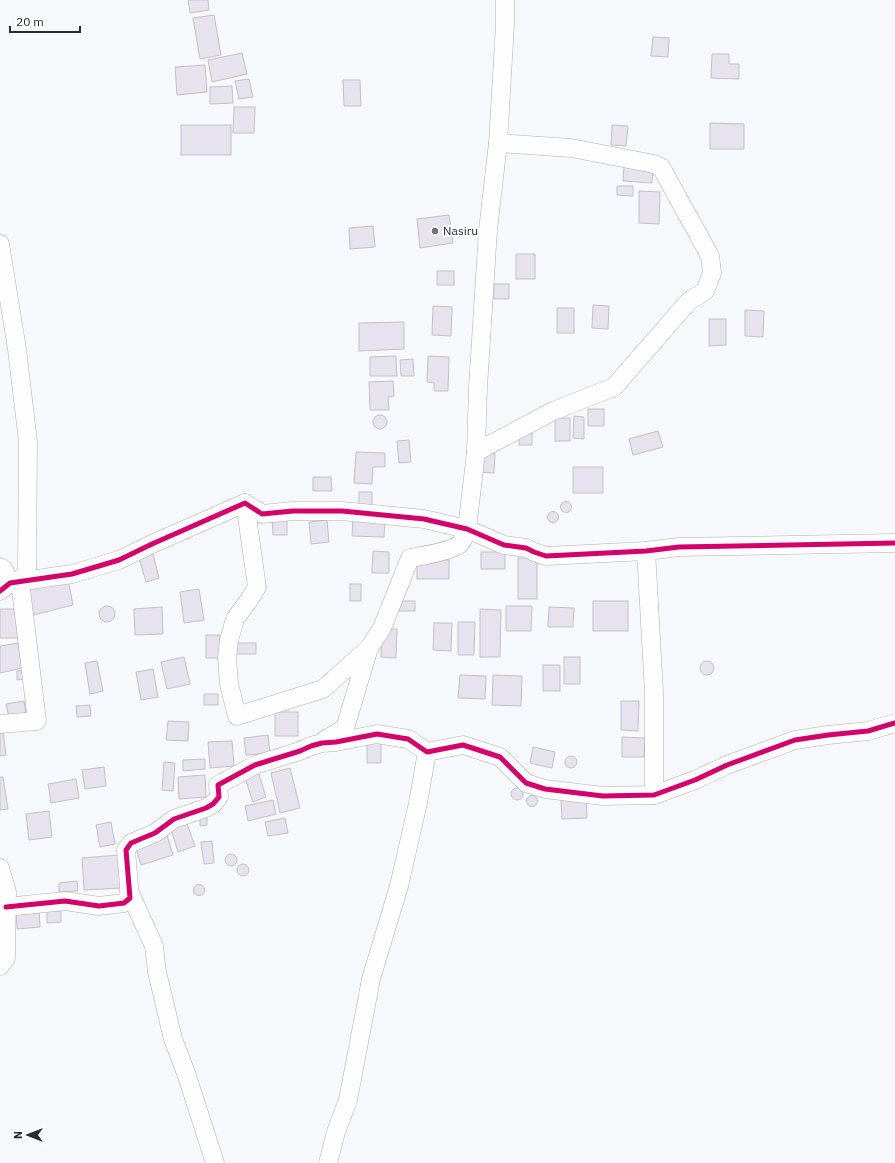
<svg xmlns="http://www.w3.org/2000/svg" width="895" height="1163" font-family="'IBM Plex Sans',sans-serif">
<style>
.building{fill:#e6e2ee;stroke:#c1c1c5}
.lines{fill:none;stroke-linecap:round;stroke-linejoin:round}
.minor-casing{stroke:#aeb0b4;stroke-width:19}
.minor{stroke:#fefefe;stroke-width:18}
.cycleway-casing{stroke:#fff;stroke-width:8}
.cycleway{stroke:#d6006c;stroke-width:5}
.poi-dot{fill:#717376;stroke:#fff;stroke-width:1.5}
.labels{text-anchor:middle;stroke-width:3.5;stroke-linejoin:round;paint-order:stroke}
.poi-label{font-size:12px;fill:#2a2b2f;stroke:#fff;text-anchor:start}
</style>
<rect width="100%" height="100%" fill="#f6f8fb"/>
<g class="building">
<polygon points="188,0 208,0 209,10 190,13"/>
<polygon points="214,15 221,55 200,59 193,18"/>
<polygon points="653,37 669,38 668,57 651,56"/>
<polygon points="242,53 247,74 212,82 208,60"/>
<polygon points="712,54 729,54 729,64 739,64 739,79 711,78"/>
<polygon points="205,65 207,92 177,95 175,67"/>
<polygon points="249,79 253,97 239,99 235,81"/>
<polygon points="343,80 360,80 361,106 344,106"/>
<polygon points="232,86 233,103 210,104 210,87"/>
<polygon points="234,107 255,107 254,133 233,133"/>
<polygon points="710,123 744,124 744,149 710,149"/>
<rect x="181" y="125" width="50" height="30"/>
<polygon points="612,125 628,126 626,146 611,145"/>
<polygon points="624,165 653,167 652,183 623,181"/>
<polygon points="617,186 633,186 633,196 617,195"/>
<polygon points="639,191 660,192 659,224 639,223"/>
<polygon points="449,215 453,243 420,248 417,219"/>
<polygon points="373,226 375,247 350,249 349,228"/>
<rect x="516" y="254" width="19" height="25"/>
<rect x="437" y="271" width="17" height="14"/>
<rect x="494" y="284" width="15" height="15"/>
<polygon points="593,305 609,306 608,329 592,328"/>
<polygon points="433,306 452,307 451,336 432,335"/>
<rect x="557" y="308" width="17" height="25"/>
<polygon points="745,310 764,311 763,337 745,336"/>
<polygon points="709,319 726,319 726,345 709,346"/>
<polygon points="404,322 404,349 359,351 359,323"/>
<polygon points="396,356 397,376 370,376 370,357"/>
<polygon points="428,356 449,357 448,391 434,391 434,383 427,382"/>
<polygon points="413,359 414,376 401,376 400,360"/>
<polygon points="393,381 394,396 388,397 389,410 370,410 369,382"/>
<rect x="588" y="409" width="16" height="17"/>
<circle cx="380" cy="422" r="7"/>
<polygon points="574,416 584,417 584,439 573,438"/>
<rect x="555" y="418" width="15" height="23"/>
<polygon points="658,431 663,447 633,455 629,439"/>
<rect x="519" y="433" width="13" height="12"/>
<polygon points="409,440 411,462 399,463 397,441"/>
<polygon points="356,452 385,453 385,467 373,467 372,484 354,483"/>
<polygon points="479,453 495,453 494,473 478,472"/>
<rect x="573" y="467" width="30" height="26"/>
<polygon points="313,477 331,477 332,491 313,491"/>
<rect x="359" y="492" width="13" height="14"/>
<circle cx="566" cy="507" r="5.5"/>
<circle cx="553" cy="517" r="5.5"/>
<polygon points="287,515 287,535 273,535 272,516"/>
<polygon points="353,516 385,518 384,537 352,536"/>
<polygon points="327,520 329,542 311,544 309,522"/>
<polygon points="373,551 389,552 389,573 372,573"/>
<rect x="481" y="552" width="24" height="17"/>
<polygon points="153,554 159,578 146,582 139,558"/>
<rect x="518" y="558" width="19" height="41"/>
<rect x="417" y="560" width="32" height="19"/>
<polygon points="68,579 73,605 33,615 27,589"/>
<rect x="350" y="584" width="11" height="17"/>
<polygon points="199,589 204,620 184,623 180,592"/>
<rect x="399" y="601" width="16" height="10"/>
<rect x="593" y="601" width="35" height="30"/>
<circle cx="107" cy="614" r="8"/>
<polygon points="506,606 532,606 531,631 506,631"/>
<polygon points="162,607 163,634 135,635 134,609"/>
<polygon points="549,607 574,608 573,627 548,627"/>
<rect x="0" y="609" width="19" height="29"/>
<polygon points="480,609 501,610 500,657 480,657"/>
<polygon points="458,622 475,622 474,655 458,655"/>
<polygon points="434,623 452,623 451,651 433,650"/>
<polygon points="382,629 397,629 396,658 381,657"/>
<rect x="206" y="635" width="14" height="23"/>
<polygon points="18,643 22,668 0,673 0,646"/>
<rect x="233" y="643" width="23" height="11"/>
<polygon points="184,657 190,684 167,689 161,662"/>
<rect x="564" y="657" width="16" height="27"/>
<circle cx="707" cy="668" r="7"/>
<polygon points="97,661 103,691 90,694 85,663"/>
<rect x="543" y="665" width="17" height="26"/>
<polygon points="153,669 158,697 141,700 136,672"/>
<polygon points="24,670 26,679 17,680 17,671"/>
<polygon points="460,675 486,676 485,699 458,698"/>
<polygon points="493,675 522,676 521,706 492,705"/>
<rect x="204" y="694" width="14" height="11"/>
<polygon points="24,701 26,714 9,717 6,704"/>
<polygon points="621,701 639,701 638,731 621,730"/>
<polygon points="90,705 91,716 77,717 76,706"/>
<rect x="275" y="712" width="23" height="24"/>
<polygon points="168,721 189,722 188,741 166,740"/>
<polygon points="0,732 3,732 6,755 0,756"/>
<polygon points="268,735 270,753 246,755 244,738"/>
<polygon points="622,737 645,738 644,757 622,757"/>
<rect x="367" y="740" width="14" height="23"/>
<polygon points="232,741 234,766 210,768 208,742"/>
<polygon points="533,747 555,752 552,768 530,763"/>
<circle cx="571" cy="762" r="6"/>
<polygon points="205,759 205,769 183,771 183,760"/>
<polygon points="164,762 175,763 173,791 162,790"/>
<polygon points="104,767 106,786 85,789 82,770"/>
<polygon points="290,768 300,808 280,813 271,773"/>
<polygon points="258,771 266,797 253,802 244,775"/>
<polygon points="205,775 206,797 179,799 178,777"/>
<polygon points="0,777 3,777 8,809 0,810"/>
<polygon points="76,779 79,798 51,803 48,784"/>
<circle cx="517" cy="794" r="6"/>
<circle cx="532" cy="801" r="5.5"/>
<polygon points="586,797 587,818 562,819 561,798"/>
<polygon points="273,800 276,814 248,821 245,806"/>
<polygon points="49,811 52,837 29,840 26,814"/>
<polygon points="207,813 207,825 200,826 200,814"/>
<polygon points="285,818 288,833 268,836 265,822"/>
<polygon points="186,821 195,846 178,852 170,826"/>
<polygon points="111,822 115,844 100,847 96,825"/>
<polygon points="167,835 173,855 141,865 135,845"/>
<polygon points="212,841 214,863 204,864 201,842"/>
<circle cx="231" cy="860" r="6"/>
<polygon points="119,855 121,888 84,890 82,858"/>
<circle cx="243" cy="870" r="6"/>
<polygon points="77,881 78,891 59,892 59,883"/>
<circle cx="199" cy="890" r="5.5"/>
<polygon points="39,908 40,927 17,929 16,910"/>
<polygon points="47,911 61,911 61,922 47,923"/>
</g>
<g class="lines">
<defs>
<g id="minor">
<polyline points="0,244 17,349 28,442 27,571 20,581 37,721 0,724"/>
<polyline points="476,452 553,411 614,387 689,301 705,291 712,273 710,256 661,167 654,164 571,148 498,143"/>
<polyline points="245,503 257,587 249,600 235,619 229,640 227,659 229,684 237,716 323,689 369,648"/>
<polyline points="646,551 654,693 654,795"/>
<polyline points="0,567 4,570 10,583"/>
<polyline points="0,591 10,583 72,574 119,560 152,544 245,503 262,514 293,511 342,511 424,519 467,529 504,545 526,548 534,552 546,556 646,551 679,547 895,543"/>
<path d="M325,740l20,-12 24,-80 13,-20 28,-70c12,-2 42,-7 50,-14 4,-5 5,-10 7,-15l9,-77 2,-65 10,-157 10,-87 7,-118v-25"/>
<polyline points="0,868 7,892 6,958 0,966"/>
<polyline points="129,891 154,946 157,972 173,1039 186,1073 215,1163"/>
<polyline points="6,907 65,901 99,906 124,903 130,898 126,850 131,843 155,833 174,819 206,808 213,804 219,797 218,785 255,765 300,751 311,746 322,743 336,742 377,734 408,739 427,752 463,745 500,757 526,783 545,789 603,796 654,795 695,780 727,765 795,740 828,735 868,731 895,723"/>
<polyline points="328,1163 336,1132 348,1100 371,979 399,886 418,803 427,752"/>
</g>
</defs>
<use href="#minor" class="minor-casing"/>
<use href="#minor" class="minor"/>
<defs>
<g id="cycleway">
<polyline points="0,591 10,583 72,574 119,560 152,544 245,503 262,514 293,511 342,511 424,519 467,529 504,545 526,548 534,552 546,556 646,551 679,547 895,543"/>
<polyline points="6,907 65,901 99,906 124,903 130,898 126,850 131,843 155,833 174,819 206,808 213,804 219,797 218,785 255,765 300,751 311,746 322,743 336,742 377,734 408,739 427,752 463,745 500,757 526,783 545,789 603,796 654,795 695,780 727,765 795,740 828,735 868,731 895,723"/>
</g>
</defs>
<use href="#cycleway" class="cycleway-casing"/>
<use href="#cycleway" class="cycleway"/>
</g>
<circle class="poi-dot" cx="435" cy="231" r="4"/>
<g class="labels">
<g class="poi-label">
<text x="443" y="235">Nasiru</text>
</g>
</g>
<g transform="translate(28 1135) rotate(270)" stroke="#ffffff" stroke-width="3" paint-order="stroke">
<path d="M0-3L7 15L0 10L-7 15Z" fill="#2a2b2f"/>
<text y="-6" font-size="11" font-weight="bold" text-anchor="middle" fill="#2a2b2f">N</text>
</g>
<path d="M10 26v6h70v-6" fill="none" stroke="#2a2b2f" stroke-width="2"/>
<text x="16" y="26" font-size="12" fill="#2a2b2f" stroke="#ffffff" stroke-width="3" paint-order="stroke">20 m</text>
</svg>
